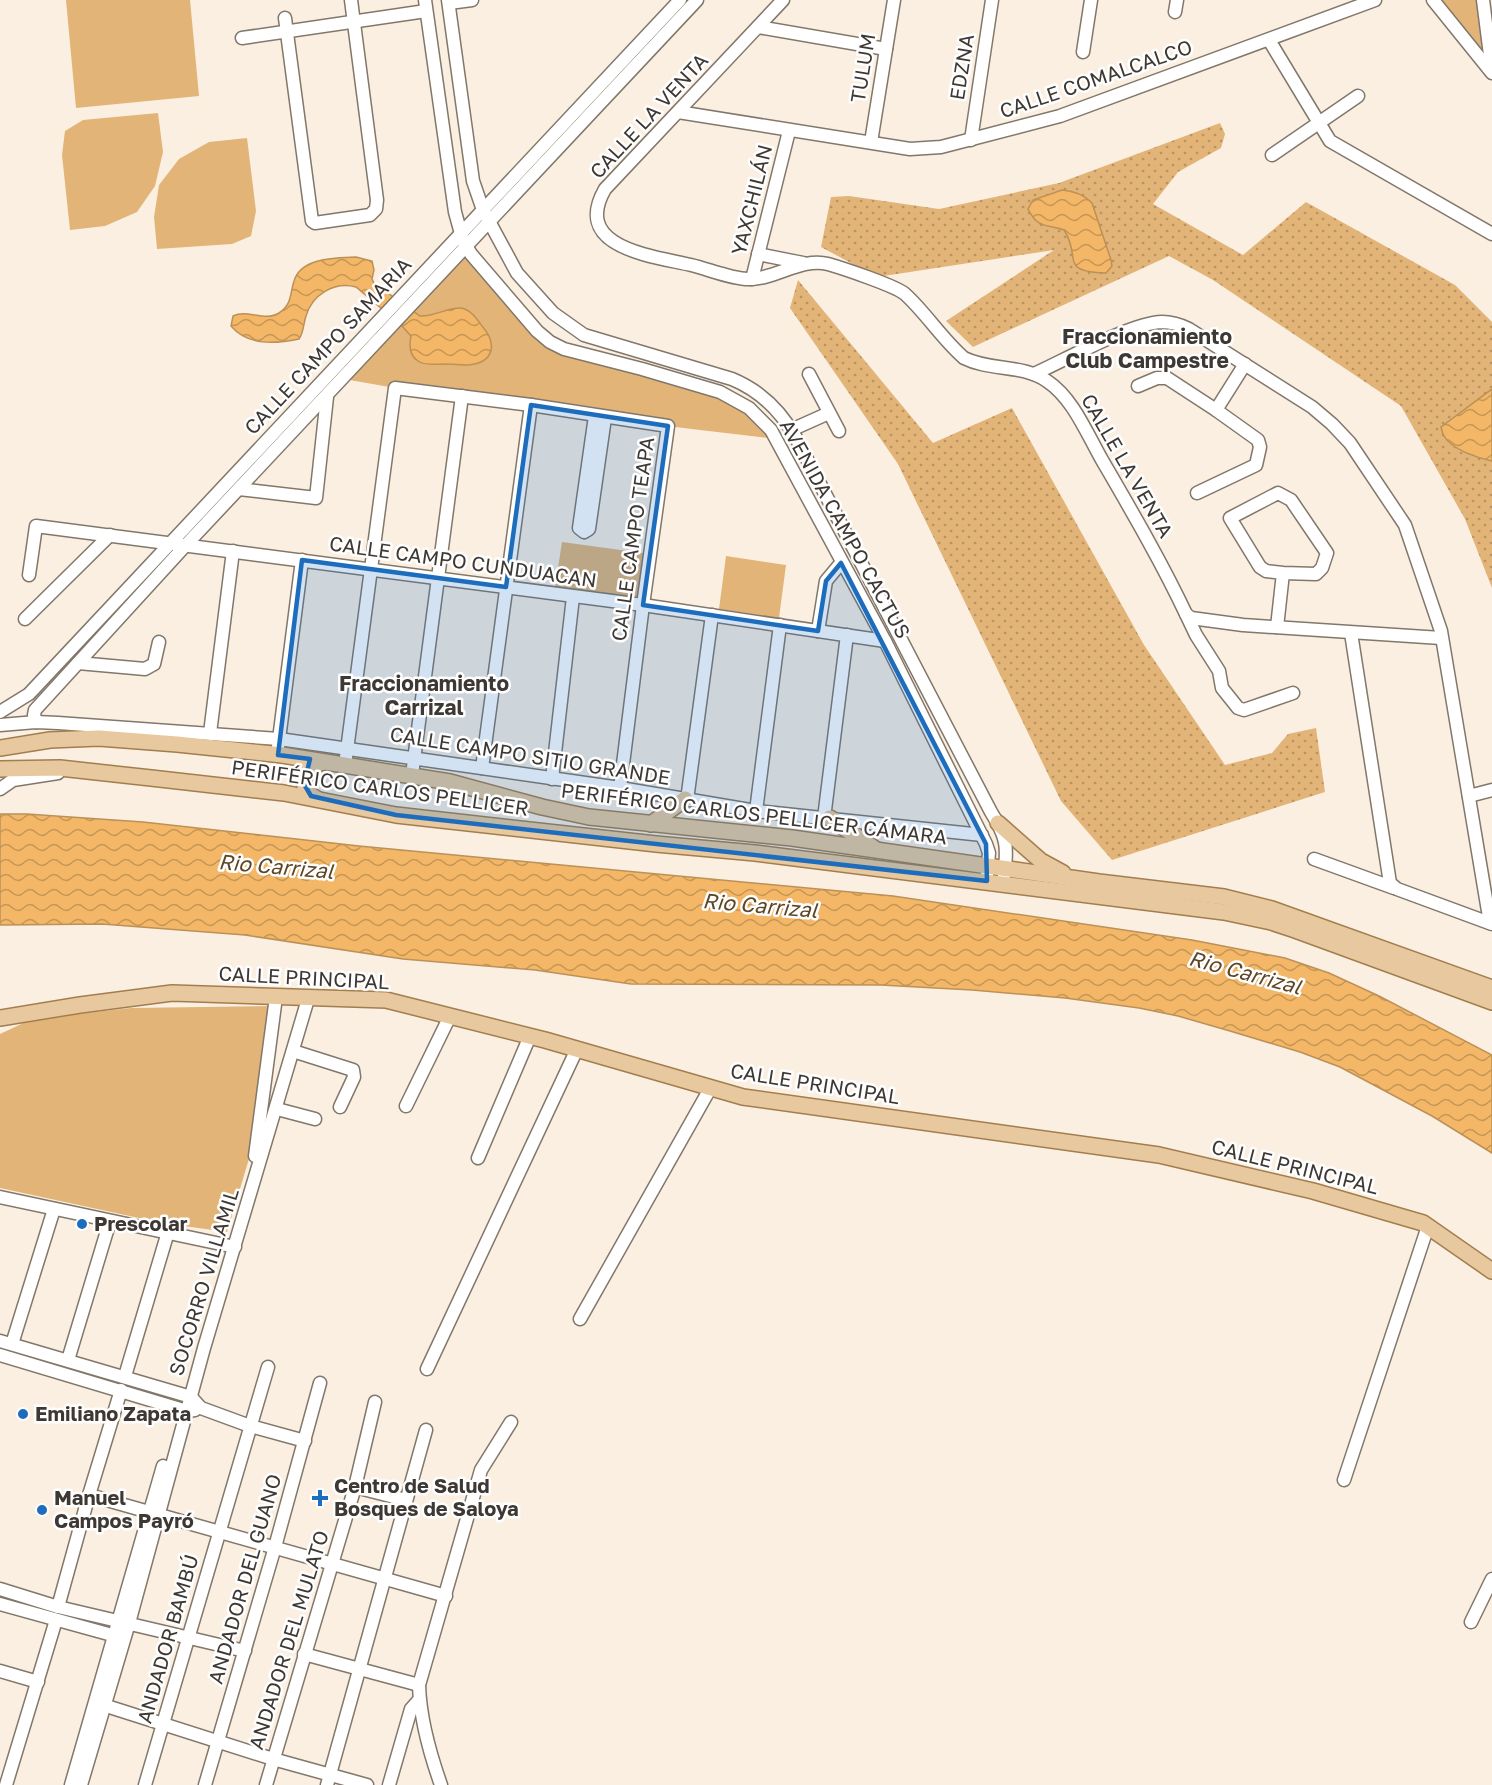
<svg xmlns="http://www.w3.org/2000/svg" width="1492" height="1785" font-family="'Golos Text',sans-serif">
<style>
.grass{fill:url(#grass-dots)}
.green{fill:#e3b477}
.water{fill:url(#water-waves);stroke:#bc9157;stroke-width:1.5}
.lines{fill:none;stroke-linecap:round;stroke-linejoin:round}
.minor-casing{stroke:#81776a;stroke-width:15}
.major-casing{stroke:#a27e4f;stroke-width:18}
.minor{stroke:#fff;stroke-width:12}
.major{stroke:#e8c89e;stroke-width:15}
.marked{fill:#1d6dbc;fill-opacity:0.2;stroke:#1d6dbc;stroke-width:4.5;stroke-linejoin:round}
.poi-dot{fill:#1d6dbc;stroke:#fefefe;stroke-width:2}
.labels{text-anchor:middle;stroke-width:5;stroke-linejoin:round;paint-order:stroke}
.street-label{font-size:20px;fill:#3d3833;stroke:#fefefe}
.poi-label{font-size:20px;font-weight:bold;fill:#3d3833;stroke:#fefefe;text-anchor:start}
.neighbourhood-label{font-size:21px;font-weight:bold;fill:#3d3833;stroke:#fefefe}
.water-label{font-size:21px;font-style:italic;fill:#5e4524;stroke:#fefefe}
</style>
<defs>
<pattern id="grass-dots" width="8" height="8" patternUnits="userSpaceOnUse" patternTransform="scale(1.5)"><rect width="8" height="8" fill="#e3b477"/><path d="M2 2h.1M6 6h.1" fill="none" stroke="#b99362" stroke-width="1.8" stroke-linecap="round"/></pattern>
<pattern id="water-waves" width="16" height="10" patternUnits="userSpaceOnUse" patternTransform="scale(1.5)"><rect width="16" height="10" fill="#f3b767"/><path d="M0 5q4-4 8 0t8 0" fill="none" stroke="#c69655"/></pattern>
</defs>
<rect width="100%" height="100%" fill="#fbefe1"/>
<g class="grass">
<polygon points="1220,123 1225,134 1221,148 1178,172 1153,204 1243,255 1306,202 1455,285 1492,322 1492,588 1465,519 1401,406 1213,280 1169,256 973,347 946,321 1054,250 877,277 821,247 831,197 849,196 939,209 1059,183"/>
<polygon points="798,280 933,443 1012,408 1144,645 1225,765 1272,753 1288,734 1316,728 1325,792 1112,860 1061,801 898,464 790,308"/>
</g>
<g class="green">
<polygon points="190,0 199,96 76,108 66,0"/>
<polygon points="1433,0 1483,0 1492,72"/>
<polygon points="158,113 163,152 155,186 137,212 105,226 70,230 62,155 65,131 83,120"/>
<polygon points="247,138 256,211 251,236 232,244 157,249 154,217 159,185 179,159 209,142"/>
<path d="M466,247l75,88 190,62 45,42c-144,-17 -290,-34 -432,-60z"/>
<polygon points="562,542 650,554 643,605 554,594"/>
<polygon points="726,556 786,565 779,618 719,609"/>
<polygon points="271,1006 251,1152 227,1232 162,1223 0,1188 0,1034 32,1019 131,1008"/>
</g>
<g class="water">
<path d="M1062,190c11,1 22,4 30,13l19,57 1,6 -6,7c-48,-1 -24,-16 -42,-43 -18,-6 -26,-1 -36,-21l5,-9z"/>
<path d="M356,257l16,4 2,9 -2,9 2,4 46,33c15,1 27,-9 41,-8 9,1 16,11 21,18 15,17 13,36 -13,39 -8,0 -16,-1 -24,-1 -8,0 -20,2 -27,-3 -9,-6 -9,-16 -7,-25l-9,-10 -46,-39c-22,-6 -44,8 -50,29 -3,9 -2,16 -7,23 -24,5 -51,7 -68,-13l2,-10c14,-7 32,6 46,-3 13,-8 11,-20 15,-32 7,-24 43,-23 62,-24z"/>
<path d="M1492,389v72c-14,-3 -40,-11 -48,-25 -2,-3 -2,-6 -3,-9z"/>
<polygon points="0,814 27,814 143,822 359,846 893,896 1192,940 1285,958 1329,973 1379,996 1492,1055 1492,1153 1432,1116 1340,1067 1300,1052 1230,1031 1178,1016 1139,1008 1065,998 972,990 881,985 631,984 535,970 403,959 245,935 102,924 0,925"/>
</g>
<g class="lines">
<defs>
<g id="minor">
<polyline points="425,0 455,212 463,241 471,254 537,331 550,342 564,349 642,369 720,392 749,408 771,430 885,641 986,844 989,853 987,875"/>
<path d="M448,0l25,181 10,29 34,63 36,40 31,22 148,44c29,12 49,32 64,59l195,374c16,25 17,35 13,64"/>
<path d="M783,0l-178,189c-34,59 48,67 86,76 17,4 41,14 57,14 26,1 54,-22 80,-15 14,4 68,22 77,30 21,19 37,45 59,64 26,13 58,6 83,23 26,17 40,53 55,79 29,50 59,101 84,154l5,4 52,7 198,13"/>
<polyline points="1433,0 1492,73"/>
<polyline points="1483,0 1492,71"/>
<polyline points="449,3 472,0"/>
<polyline points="1175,12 1177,0"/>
<polyline points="285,18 312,221 315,223 370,215 376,209 377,200 351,0"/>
<polyline points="758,27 886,49"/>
<polyline points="242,38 426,11"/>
<polyline points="1269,40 1330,141 1492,234"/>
<polyline points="1083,52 1091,0"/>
<polyline points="678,112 910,149 941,147 1060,116 1375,0"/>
<polyline points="971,140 992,0"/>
<polyline points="871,142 894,0"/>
<polyline points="1272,155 1358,96"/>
<polyline points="758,254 803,263"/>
<polyline points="752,279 789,131"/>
<polyline points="809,374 839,431"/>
<path d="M1034,374c31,-14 97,-51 128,-52 10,0 19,3 27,7l123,78 20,17 18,19 55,82 36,106 49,292"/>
<polyline points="1138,386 1157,378 1167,378 1216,410 1258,440 1260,447 1256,465 1197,493"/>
<polyline points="1216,410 1245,364"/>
<polyline points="595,416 579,528 584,532 589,529 605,418"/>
<polyline points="791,430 829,413"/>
<polyline points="239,489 316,498 327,397"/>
<polyline points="29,575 36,526 643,605 885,641"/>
<polyline points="1186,614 1196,635 1219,671 1222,688 1238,708 1244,710 1293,693"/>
<polyline points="25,619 110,535"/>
<polyline points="1277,627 1283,573 1266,571 1260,567 1230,518 1278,493 1291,500 1327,553 1322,568 1316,574 1283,573"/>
<polyline points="818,631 826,581 841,563"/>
<polyline points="1351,633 1390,883 1397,889 1492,924"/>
<polyline points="78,663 145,669 154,664 159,642"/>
<polyline points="0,712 29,694 680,0"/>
<polyline points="36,722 34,715 35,710 184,547 697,0"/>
<polyline points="0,725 36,722 58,723 279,739 620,788 756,811 982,835"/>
<polyline points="210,733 233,551"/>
<polyline points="278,747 302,560"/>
<polyline points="345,765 395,388 531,405 668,426 643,605 620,788"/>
<polyline points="482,768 531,405"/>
<polyline points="412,775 462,396"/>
<polyline points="552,779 573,597"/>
<polyline points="0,789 13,780 58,773"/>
<polyline points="1469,796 1492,790"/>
<polyline points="687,800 712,615"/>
<polyline points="756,811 780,625"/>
<polyline points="824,818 847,635"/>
<polyline points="1314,859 1394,888"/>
<polyline points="293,1051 353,1070 354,1077 340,1107"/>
<polyline points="406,1106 450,1016"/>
<polyline points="277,1109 315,1119"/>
<polyline points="255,1156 276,997"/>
<polyline points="478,1158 530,1036"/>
<polyline points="0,1197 235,1247"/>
<polyline points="580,1319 711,1087"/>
<polyline points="0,1341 191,1397 201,1408 250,1426 305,1441"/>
<polyline points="12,1344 54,1209"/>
<polyline points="0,1355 187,1411 195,1410"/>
<polyline points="68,1360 110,1221"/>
<polyline points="427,1369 577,1049"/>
<polyline points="125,1376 168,1232"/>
<polyline points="1344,1480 1428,1226"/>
<polyline points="355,1487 406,1500"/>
<polyline points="89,1495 446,1596"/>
<polyline points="0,1589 58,1607 245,1651"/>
<polyline points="0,1604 123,1638"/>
<polyline points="58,1607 89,1495 121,1390"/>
<polyline points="1471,1622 1492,1579"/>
<polyline points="304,1654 419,1685"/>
<polyline points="0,1671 38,1682"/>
<polyline points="97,1703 273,1759 367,1785"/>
<polyline points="6,1785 56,1620"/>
<polyline points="71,1785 163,1466"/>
<polyline points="81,1785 129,1623 204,1348 308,999"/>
<polyline points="145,1785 268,1367"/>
<polyline points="205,1785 275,1547 320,1383"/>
<polyline points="266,1785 355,1487 375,1402"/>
<polyline points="327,1785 426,1430"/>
<polyline points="389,1785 411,1709 419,1700"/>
<path d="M441,1785c-11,-31 -21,-67 -22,-100l62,-215 30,-48"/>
</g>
<g id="major">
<polyline points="0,748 50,740 99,738 177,744 282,755 450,782 542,807 589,817 792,838 1099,882 1224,897 1272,909 1492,988"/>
<polyline points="0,769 60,768 151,778 284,793 396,815 656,844 755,853 1224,912 1271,922 1295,930 1492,1002"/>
<path d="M317,799l-10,-6c-7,-16 1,-27 17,-31"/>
<polyline points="830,818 875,849"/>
<polyline points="998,823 1041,861 1063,873"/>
<polyline points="651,824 685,799"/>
<polyline points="0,1018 80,1005 172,993 386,1000 545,1040 743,1097 1159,1155 1313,1191 1423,1223 1492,1271"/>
</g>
</defs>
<use href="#minor" class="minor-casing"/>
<use href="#major" class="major-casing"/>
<use href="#minor" class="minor"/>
<use href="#major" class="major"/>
</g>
<path class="marked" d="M531,405l137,21 -25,179 175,26 8,-50 15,-18 145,281 1,37 -591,-66 -85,-19 -7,-12 6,-25 -32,-4 24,-195 204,27z"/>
<g class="poi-dot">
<circle cx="82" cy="1224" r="6"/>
<circle cx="23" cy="1414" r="6"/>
<path d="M317 1489h6v6h6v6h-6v6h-6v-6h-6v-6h6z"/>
<circle cx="42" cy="1510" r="6"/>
</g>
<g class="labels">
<g class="street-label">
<text transform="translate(962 67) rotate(-81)" y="7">EDZNA</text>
<text transform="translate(863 68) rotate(-81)" y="7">TULUM</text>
<text transform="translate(1096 79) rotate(-19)" y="7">CALLE COMALCALCO</text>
<text transform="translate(649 116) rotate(-47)" y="7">CALLE LA VENTA</text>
<text transform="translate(752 200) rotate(-76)" y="7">YAXCHILÁN</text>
<text transform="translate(328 346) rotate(-47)" y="7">CALLE CAMPO SAMARIA</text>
<text transform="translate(1127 466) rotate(60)" y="7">CALLE LA VENTA</text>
<text transform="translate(845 529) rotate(61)" y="7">AVENIDA CAMPO CACTUS</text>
<text transform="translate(633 539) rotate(-82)" y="7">CALLE CAMPO TEAPA</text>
<text transform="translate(463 562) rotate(8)" y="7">CALLE CAMPO CUNDUACAN</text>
<text transform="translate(530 756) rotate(9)" y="7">CALLE CAMPO SITIO GRANDE</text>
<text transform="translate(380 788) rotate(8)" y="7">PERIFÉRICO CARLOS PELLICER</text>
<text transform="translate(754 814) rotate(7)" y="7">PERIFÉRICO CARLOS PELLICER CÁMARA</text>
<text transform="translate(304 978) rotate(3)" y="7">CALLE PRINCIPAL</text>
<text transform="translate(815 1084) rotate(9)" y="7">CALLE PRINCIPAL</text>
<text transform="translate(1295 1167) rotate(14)" y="7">CALLE PRINCIPAL</text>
<text transform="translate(204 1282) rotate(-73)" y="7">SOCORRO VILLAMIL</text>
<text transform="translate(245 1579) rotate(-74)" y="7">ANDADOR DEL GUANO</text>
<text transform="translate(168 1639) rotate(-74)" y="7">ANDADOR BAMBÚ</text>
<text transform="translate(289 1640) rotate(-73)" y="7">ANDADOR DEL MULATO</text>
</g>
<g class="poi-label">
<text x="94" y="1231">Prescolar</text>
<text x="35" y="1421">Emiliano Zapata</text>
<text x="334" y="1493">Centro de Salud<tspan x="334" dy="23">Bosques de Saloya</tspan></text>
<text x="54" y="1505">Manuel<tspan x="54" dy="23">Campos Payró</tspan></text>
</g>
<g class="neighbourhood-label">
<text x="1147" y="344">Fraccionamiento<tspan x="1147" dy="24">Club Campestre</tspan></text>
<text x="424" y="691">Fraccionamiento<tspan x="424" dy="24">Carrizal</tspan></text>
</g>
<g class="water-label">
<text transform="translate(276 867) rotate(5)" y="7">Rio Carrizal</text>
<text transform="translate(760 906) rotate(5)" y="7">Rio Carrizal</text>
<text transform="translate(1245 973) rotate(15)" y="7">Rio Carrizal</text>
</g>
</g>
</svg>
